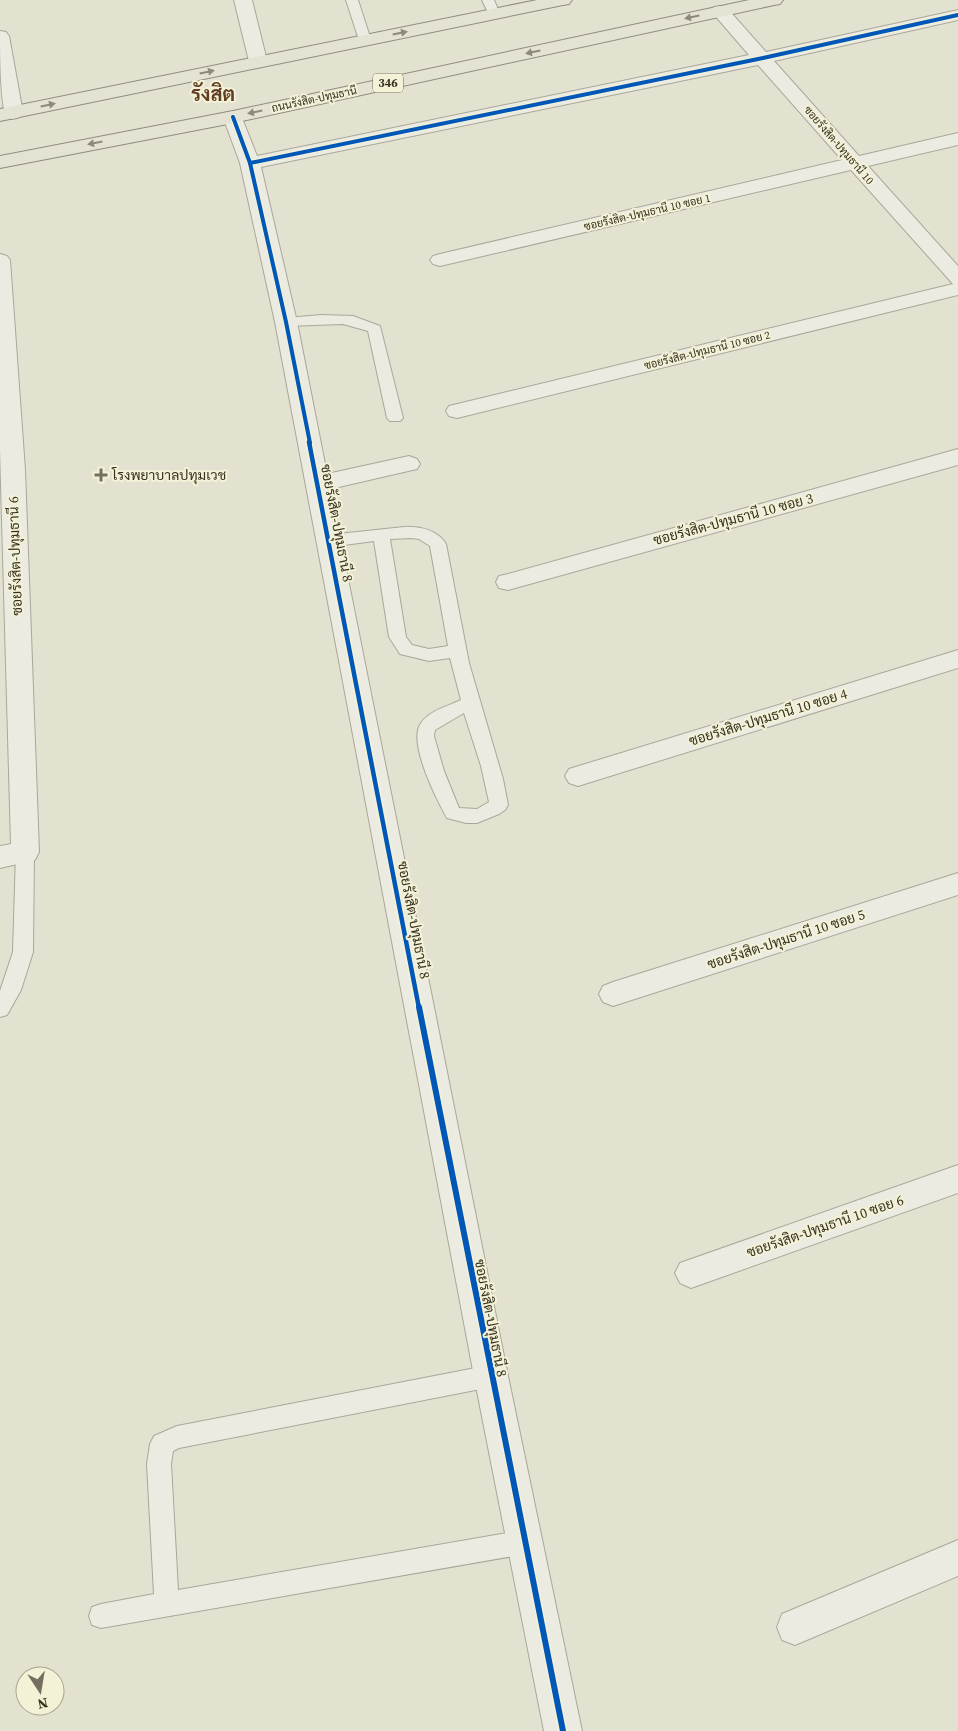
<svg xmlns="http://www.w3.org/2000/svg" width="958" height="1731" font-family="'Source Serif 4',Sarabun,serif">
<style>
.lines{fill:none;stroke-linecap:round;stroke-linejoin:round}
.service-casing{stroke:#a9a798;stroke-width:2}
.minor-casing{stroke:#a9a798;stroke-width:2}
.primary-casing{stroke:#8f8c7f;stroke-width:2}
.service{fill:#ecebe1;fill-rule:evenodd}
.minor{fill:#ecebe1;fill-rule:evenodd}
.primary{fill:#e3e2d3;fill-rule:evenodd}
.cycleway-far2-casing{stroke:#f3f2d7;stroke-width:6}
.cycleway-far1-casing{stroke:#f3f2d7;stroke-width:8}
.cycleway-casing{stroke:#f3f2d7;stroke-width:9}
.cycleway-far2{stroke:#0057b8;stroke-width:4}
.cycleway-far1{stroke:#0057b8;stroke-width:4.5}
.cycleway{stroke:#0057b8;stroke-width:6}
.oneway{fill:#8e8a7a}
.poi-dot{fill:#746f5e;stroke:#f3f2d7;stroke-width:2}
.labels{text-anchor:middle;stroke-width:4;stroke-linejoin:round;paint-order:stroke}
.far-street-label{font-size:11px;fill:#383121;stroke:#f3f2d7}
.shield{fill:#f3f2d7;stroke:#706b58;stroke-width:1}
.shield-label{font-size:12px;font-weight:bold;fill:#383121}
.poi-label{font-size:14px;fill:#383121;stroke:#f3f2d7;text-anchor:start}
.street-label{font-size:14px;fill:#383121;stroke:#f3f2d7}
.far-town-label{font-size:20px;font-weight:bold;fill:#613e23;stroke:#f3f2d7}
</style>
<rect width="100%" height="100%" fill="#e3e2d0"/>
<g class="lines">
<defs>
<g id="service">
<polygon points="346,0 358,0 371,40 369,43 361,43 359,40"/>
<polygon points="482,0 494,0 500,14 498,17 490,17"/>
<polygon points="321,315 353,316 380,326 403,418 400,421 390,421 387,418 368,331 343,324 286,326 281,325 279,322 281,319 286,318"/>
<path d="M404,527c15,-1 34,3 42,17l23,119 34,116 5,26 -3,5 -6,4 -22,9h-11l-19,-5c-10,-18 -40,-76 -26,-95 8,-12 27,-17 40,-23l-11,-42 -21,3 -29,-7 -11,-17 -15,-96 -45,6 -6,-2 -2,-4 2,-4 6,-2zM411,538l8,1 11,7 18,100 -19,3 -17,-4 -6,-8 -16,-98zM464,713l17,53 8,36 -12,7 -18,-1 -15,-37 -10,-35 1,-6z"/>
<polygon points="25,845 32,847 34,852 33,952 21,990 7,1015 0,1017 0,991 13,952 16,852 18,847"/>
<polygon points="491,1365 499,1368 502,1376 499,1384 491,1387 179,1448 173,1451 171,1464 178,1590 525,1530 533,1534 537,1542 533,1550 525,1554 101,1628 92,1625 89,1616 92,1607 101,1604 154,1594 147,1464 150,1444 154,1436 177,1426"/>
</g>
<g id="minor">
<polygon points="234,0 252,0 267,61 265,65 258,67 251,65 249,61"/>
<polygon points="720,6 726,7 766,52 958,10 958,20 774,61 859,156 958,133 958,145 868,166 958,266 958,295 457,418 449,416 446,411 449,406 953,284 851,170 440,266 433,264 430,260 433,256 440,254 842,160 758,65 261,167 297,322 327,474 409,456 417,459 420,464 417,469 330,489 508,1376 582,1731 544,1731 474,1376 275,322 240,163 223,117 226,113 233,111 240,113 257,156 749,55 711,11 714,7"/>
<path d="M0,31l6,1 3,4 14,77 -3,4 -7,2 -7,-2c-6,-17 -6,-65 -6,-86z"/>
<polygon points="0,254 7,256 10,260 25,470 39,852 35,860 0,868 0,846 11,844 0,449"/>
<polygon points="958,449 958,465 508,590 499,588 496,582 499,576 508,574"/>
<polygon points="958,650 958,668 578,786 569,783 565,776 569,769"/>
<polygon points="958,873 958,895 613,1006 603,1002 599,994 603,986 613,982"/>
<polygon points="958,1165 958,1193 691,1288 680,1283 675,1273 680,1263"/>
<polygon points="958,1540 958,1576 795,1645 782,1640 777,1627 782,1614"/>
</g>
<g id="primary">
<polygon points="537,0 572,0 569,4 563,5 0,121 0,109"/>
<polygon points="749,0 783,0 780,4 774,5 233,123 0,168 0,156 233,111"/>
</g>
</defs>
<use href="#service" class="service-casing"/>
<use href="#minor" class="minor-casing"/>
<use href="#primary" class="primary-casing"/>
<use href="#service" class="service"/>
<use href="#minor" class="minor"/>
<use href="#primary" class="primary"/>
<defs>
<g id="cycleway-far2">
<polyline points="233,117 250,163 286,322 310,443"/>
<polyline points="250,163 763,58 958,15"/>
</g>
<polyline id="cycleway-far1" points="309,442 419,1008"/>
<polyline id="cycleway" points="419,1007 563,1731"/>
</defs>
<use href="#cycleway-far2" class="cycleway-far2-casing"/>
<use href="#cycleway-far1" class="cycleway-far1-casing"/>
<use href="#cycleway" class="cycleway-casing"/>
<use href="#cycleway-far2" class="cycleway-far2"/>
<use href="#cycleway-far1" class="cycleway-far1"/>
<use href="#cycleway" class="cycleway"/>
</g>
<defs><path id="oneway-solid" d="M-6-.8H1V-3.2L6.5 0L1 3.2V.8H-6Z" transform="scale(1.25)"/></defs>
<g class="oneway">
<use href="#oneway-solid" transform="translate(692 17) rotate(168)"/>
<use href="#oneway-solid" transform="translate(400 33) rotate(-11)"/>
<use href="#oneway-solid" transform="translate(533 52) rotate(168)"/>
<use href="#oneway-solid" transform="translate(207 72) rotate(-12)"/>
<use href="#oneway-solid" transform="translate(48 105) rotate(-12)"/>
<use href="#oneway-solid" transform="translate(255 112) rotate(168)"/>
<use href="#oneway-solid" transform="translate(95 143) rotate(169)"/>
</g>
<path class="poi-dot" d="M98.5 467.5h5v5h5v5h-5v5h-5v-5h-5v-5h5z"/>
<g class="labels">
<g class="far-street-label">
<text transform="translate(314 99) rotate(-12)" y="4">ถนนรังสิต-ปทุมธานี</text>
<text transform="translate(839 145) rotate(49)" y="4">ซอยรังสิต-ปทุมธานี 10</text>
<text transform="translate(647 212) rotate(-13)" y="4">ซอยรังสิต-ปทุมธานี 10 ซอย 1</text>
<text transform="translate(707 350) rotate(-14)" y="4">ซอยรังสิต-ปทุมธานี 10 ซอย 2</text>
</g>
<rect class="shield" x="373" y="73.5" width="30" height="19" rx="4"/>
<g class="shield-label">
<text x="388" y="87">346</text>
</g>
<g class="poi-label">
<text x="112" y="480">โรงพยาบาลปทุมเวช</text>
</g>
<g class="street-label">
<text transform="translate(733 519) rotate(-15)" y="5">ซอยรังสิต-ปทุมธานี 10 ซอย 3</text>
<text transform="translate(337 523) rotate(79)" y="5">ซอยรังสิต-ปทุมธานี 8</text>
<text transform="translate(15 556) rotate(-92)" y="5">ซอยรังสิต-ปทุมธานี 6</text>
<text transform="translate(768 717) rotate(-17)" y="5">ซอยรังสิต-ปทุมธานี 10 ซอย 4</text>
<text transform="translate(414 920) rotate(79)" y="5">ซอยรังสิต-ปทุมธานี 8</text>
<text transform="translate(786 939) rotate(-18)" y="5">ซอยรังสิต-ปทุมธานี 10 ซอย 5</text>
<text transform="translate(825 1226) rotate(-19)" y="5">ซอยรังสิต-ปทุมธานี 10 ซอย 6</text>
<text transform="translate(491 1318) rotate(79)" y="5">ซอยรังสิต-ปทุมธานี 8</text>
</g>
<g class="far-town-label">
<text x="213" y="101">รังสิต</text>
</g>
</g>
<g transform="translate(40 1691) rotate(168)"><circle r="24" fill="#f3f2d7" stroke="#a8a58e"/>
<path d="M0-4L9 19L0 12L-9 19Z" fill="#746f5e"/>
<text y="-8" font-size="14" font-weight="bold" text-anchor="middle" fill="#383121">N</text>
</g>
</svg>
